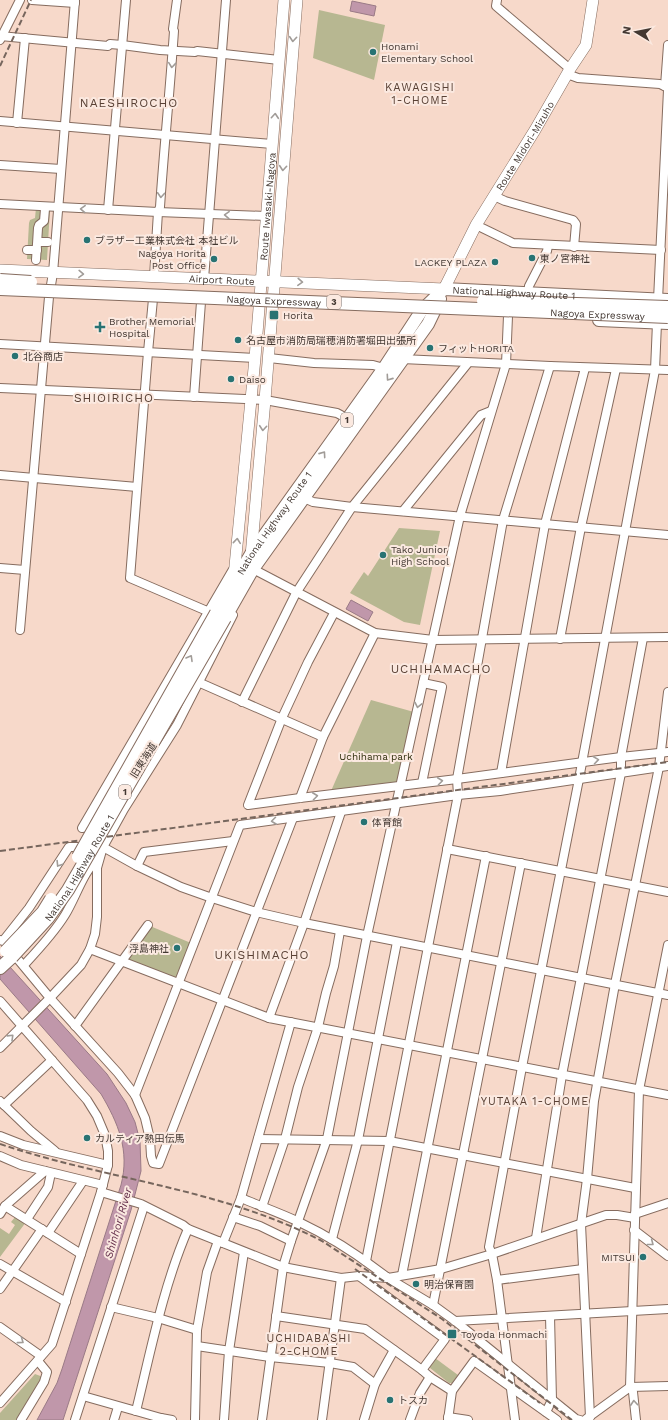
<svg xmlns="http://www.w3.org/2000/svg" width="668" height="1420" font-family="'Work Sans','Noto Sans JP',sans-serif">
<style>
.green{fill:#b7b791}
.water{fill:#c097aa;stroke:#9a7a86}
.lines{fill:none;stroke-linecap:round;stroke-linejoin:round}
.minor-casing{stroke:#866c5f;stroke-width:10}
.major-casing{stroke:#866c5f;stroke-width:12}
.highway-casing{stroke:#866c5f;stroke-width:14}
.minor{stroke:#fff;stroke-width:8}
.major{stroke:#fff;stroke-width:11}
.highway{stroke:#fff;stroke-width:12}
.rail{stroke:#76665d;stroke-width:2;stroke-dasharray:6 3;stroke-linecap:butt}
.highway-bridge-casing{stroke:#866c5f;stroke-width:14;stroke-linecap:butt}
.highway-bridge{stroke:#fff;stroke-width:12}
.oneway{stroke:#a19c98}
.poi-dot{fill:#287373;stroke:#fbe9e0;stroke-width:1.5}
.labels{text-anchor:middle;stroke-width:4;stroke-linejoin:round;paint-order:stroke}
.shield{fill:#fbe9e0;stroke:#7a6d66;stroke-width:1}
.shield-label{font-size:9px;font-weight:bold;fill:#433832}
.poi-label{font-size:10px;fill:#433832;stroke:#fbe9e0;text-anchor:start}
.street-label{font-size:10px;fill:#433832;stroke:#fbe9e0}
.park-label{font-size:10px;fill:#2f2e0c;stroke:#fbe9e0}
.neighbourhood-label{font-size:11px;letter-spacing:1px;fill:#594135;stroke:#fbe9e0}
.water-label{font-size:11px;font-style:italic;fill:#66314d;stroke:#fbe9e0}
.quarter-label{font-size:12px;letter-spacing:1px;fill:#594135;stroke:#fbe9e0}
</style>
<rect width="100%" height="100%" fill="#f7d9ca"/>
<g class="green">
<polygon points="319,10 385,25 374,80 313,58"/>
<polygon points="36,208 50,209 47,260 27,259 29,223 30,220 35,218"/>
<polygon points="399,528 440,531 420,625 404,622 350,593 364,572 368,576"/>
<polygon points="371,700 414,712 398,782 331,791"/>
<polygon points="150,926 191,943 179,976 176,978 127,960"/>
<polygon points="16,1216 26,1222 0,1257 0,1228 9,1234 15,1225 11,1222"/>
<polygon points="435,1358 458,1375 452,1383 449,1383 430,1368 430,1364"/>
<polygon points="35,1374 43,1377 18,1420 0,1420 0,1413"/>
</g>
<g class="water">
<polygon points="352,1 376,6 374,16 350,11"/>
<polygon points="351,600 373,612 368,621 346,609"/>
<path d="M0,956l107,118 19,29 9,19 5,19 1,30 -10,39 -68,210h-26l20,-37 5,-14 59,-184c9,-35 -3,-62 -20,-91l-101,-115z"/>
</g>
<g class="lines">
<defs>
<g id="minor">
<polyline points="32,0 75,3"/>
<polyline points="497,0 496,6 570,69"/>
<polyline points="0,36 108,46 110,44 122,45 160,50 195,52 197,51 279,60"/>
<polyline points="0,40 20,0"/>
<polyline points="567,74 578,78 660,84 668,88"/>
<polyline points="665,86 668,45"/>
<polyline points="0,121 272,144"/>
<polyline points="17,123 25,38"/>
<polyline points="0,165 61,169"/>
<polyline points="494,196 505,201 573,220 576,224 574,247"/>
<polyline points="0,204 158,212 266,216"/>
<polyline points="108,210 126,0"/>
<polyline points="476,225 513,243 661,250"/>
<polyline points="38,242 48,242"/>
<polyline points="27,250 37,250"/>
<polyline points="36,260 38,228 39,225 44,221 45,209"/>
<path d="M154,277l4,-65 2,-5c4,-59 10,-117 14,-176l-1,-2 4,-29"/>
<polyline points="204,279 226,0"/>
<polyline points="528,293 529,286 547,251 548,246"/>
<polyline points="153,299 148,352 130,578 207,611"/>
<polyline points="658,300 668,90"/>
<polyline points="0,344 255,358"/>
<polyline points="269,358 314,363 373,365 384,368"/>
<polyline points="402,359 550,366"/>
<polyline points="0,388 265,400 337,413 348,419"/>
<polyline points="194,397 201,302"/>
<polyline points="0,475 137,487"/>
<polyline points="304,498 313,502 352,507 668,535"/>
<polyline points="403,511 481,415 491,411"/>
<polyline points="0,568 25,570"/>
<polyline points="253,569 375,633 433,640 668,637"/>
<polyline points="334,613 308,662 282,718 248,805 300,798 457,779 621,757 668,752"/>
<polyline points="20,630 49,297 53,273 75,0"/>
<polyline points="560,639 581,527 616,369"/>
<polyline points="198,682 323,737"/>
<polyline points="242,702 296,593 352,507 468,363"/>
<polyline points="501,773 545,524 585,368"/>
<polyline points="422,783 442,687 423,683"/>
<polyline points="300,798 323,737 375,633"/>
<polyline points="97,826 82,828 235,566"/>
<polyline points="447,849 668,892"/>
<polyline points="137,866 144,852 233,841"/>
<polyline points="0,940 3,941 29,908 69,847 103,847 137,866 181,887 212,898 256,912 304,923 668,995"/>
<polyline points="90,949 269,1018 668,1095"/>
<polyline points="11,951 50,998 118,1073 135,1095 145,1118 150,1139 151,1156 153,1163 159,1164 293,818"/>
<path d="M24,965c14,-15 30,-32 41,-50 11,-18 18,-43 34,-58"/>
<polyline points="0,1001 87,1100 97,1116 105,1135 108,1151 108,1165 101,1192 52,1344 0,1403"/>
<polyline points="269,1018 304,923 341,812"/>
<polyline points="75,1026 148,925"/>
<polyline points="0,1048 50,998 81,965 90,949 95,934 97,917 97,868 103,847 124,809 177,725 233,615"/>
<polyline points="135,1095 240,825 458,795 500,791 668,766"/>
<polyline points="0,1101 31,1131 55,1151"/>
<polyline points="4,1105 52,1060"/>
<polyline points="0,1136 23,1145 108,1165"/>
<polyline points="258,1139 389,1141 635,1188"/>
<polyline points="0,1156 21,1165 103,1185"/>
<polyline points="101,1192 141,1204 183,1225 188,1229 283,1267 341,1278 359,1276 388,1278 433,1305 455,1321 576,1419 580,1420"/>
<path d="M241,1198c19,8 39,15 58,24 32,15 61,34 89,56l53,-9 51,-15 114,-39h11l18,3"/>
<polyline points="5,1206 81,1254"/>
<polyline points="262,1207 285,1139 298,1087 318,1027 326,993 334,966 340,931"/>
<polyline points="0,1214 5,1206 45,1171"/>
<polyline points="635,1214 668,1203"/>
<polyline points="233,1217 260,1226 291,1241"/>
<polyline points="27,1219 48,1187 51,1173"/>
<polyline points="634,1230 668,1256"/>
<polyline points="48,1233 83,1181"/>
<polyline points="536,1238 562,1075 621,773 621,757 643,638"/>
<polyline points="332,1239 358,1140 397,942"/>
<polyline points="223,1243 241,1198 291,1022"/>
<polyline points="366,1261 458,795 457,779 503,520 550,366 668,370"/>
<polyline points="0,1264 66,1302"/>
<polyline points="402,1275 486,856"/>
<polyline points="359,1276 445,1339 422,1370"/>
<polyline points="497,1280 583,1269"/>
<polyline points="0,1289 42,1229"/>
<polyline points="433,1305 521,863"/>
<polyline points="111,1307 158,1318 197,1330"/>
<polyline points="276,1316 365,1329 422,1370 430,1377 452,1391"/>
<polyline points="455,1321 668,1309"/>
<polyline points="0,1327 41,1356"/>
<polyline points="197,1346 270,1357 330,1363 353,1367 375,1384"/>
<polyline points="630,1387 668,1386"/>
<polyline points="630,1387 633,1392 636,1420"/>
<polyline points="83,1396 161,1418"/>
<path d="M136,1411c15,-61 27,-124 52,-182"/>
<polyline points="546,1412 552,1400 550,1316"/>
<polyline points="448,1417 468,1420"/>
<polyline points="590,1417 581,1224 587,1179 594,1101 615,984 659,767 668,692"/>
<polyline points="586,1419 630,1387 639,1090 668,945"/>
<polyline points="21,1420 44,1382 47,1372 38,1361"/>
<polyline points="75,1420 144,1206"/>
<polyline points="114,1420 118,1407"/>
<polyline points="161,1420 161,1418 172,1420"/>
<polyline points="195,1420 197,1330 207,1272 218,1241"/>
<polyline points="224,1420 229,1351 244,1252"/>
<polyline points="262,1420 283,1267 291,1241 327,1139 367,936 460,516 506,364 508,316"/>
<polyline points="322,1420 341,1278"/>
<polyline points="364,1420 375,1384 394,1350"/>
<polyline points="410,1420 420,1393 430,1377"/>
<polyline points="448,1420 452,1391 474,1361 557,1420"/>
<polyline points="515,1420 497,1280 492,1254 489,1247 522,1067 579,779 655,370 657,323"/>
</g>
<g id="major">
<path id="s1" d="M0,270l444,19 32,-64 59,-95 35,-61 16,-24 7,-45"/>
<polyline points="251,556 265,400 297,0"/>
<path id="s2" d="M235,580v-14l20,-208 29,-358"/>
</g>
<g id="highway">
<polyline points="599,320 668,323"/>
<path id="s3" d="M216,613l35,-59 133,-186 38,-58 22,-21 224,11"/>
<polyline points="225,618 253,569 428,324 440,299"/>
<polyline points="0,968 12,957"/>
</g>
</defs>
<use href="#minor" class="minor-casing"/>
<use href="#major" class="major-casing"/>
<use href="#highway" class="highway-casing"/>
<use href="#minor" class="minor"/>
<use href="#major" class="major"/>
<use href="#highway" class="highway"/>
<g class="rail">
<polyline points="0,66 31,0"/>
<polyline points="0,851 668,762"/>
<path d="M0,1144c107,36 220,44 322,97l120,78 130,101"/>
<polyline points="355,1269 540,1403"/>
</g>
<defs>
<g id="highway-bridge">
<polyline points="0,280 31,282"/>
<path id="s4" d="M0,289l668,28"/>
<polyline points="483,301 668,307"/>
<polyline points="78,857 216,613"/>
<polyline points="6,951 43,912 51,899"/>
<path id="s5" d="M12,957l36,-39 20,-28 157,-272"/>
</g>
</defs>
<use href="#highway-bridge" class="highway-bridge-casing"/>
<use href="#highway-bridge" class="highway-bridge"/>
</g>
<defs><path id="oneway-chevron" d="M-2-3.5L2.5 0L-2 3.5" fill="none" stroke-width="1.6" stroke-linecap="round" stroke-linejoin="round"/></defs>
<g class="oneway">
<use href="#oneway-chevron" transform="translate(293 39) rotate(95)"/>
<use href="#oneway-chevron" transform="translate(172 65) rotate(96)"/>
<use href="#oneway-chevron" transform="translate(275 116) rotate(-85)"/>
<use href="#oneway-chevron" transform="translate(283 168) rotate(95)"/>
<use href="#oneway-chevron" transform="translate(161 195) rotate(94)"/>
<use href="#oneway-chevron" transform="translate(83 209) rotate(-178)"/>
<use href="#oneway-chevron" transform="translate(227 215) rotate(-178)"/>
<use href="#oneway-chevron" transform="translate(81 274) rotate(2)"/>
<use href="#oneway-chevron" transform="translate(300 282) rotate(3)"/>
<use href="#oneway-chevron" transform="translate(389 378) rotate(125)"/>
<use href="#oneway-chevron" transform="translate(263 428) rotate(95)"/>
<use href="#oneway-chevron" transform="translate(323 454) rotate(-55)"/>
<use href="#oneway-chevron" transform="translate(237 541) rotate(-84)"/>
<use href="#oneway-chevron" transform="translate(190 658) rotate(-60)"/>
<use href="#oneway-chevron" transform="translate(418 705) rotate(102)"/>
<use href="#oneway-chevron" transform="translate(596 760) rotate(-8)"/>
<use href="#oneway-chevron" transform="translate(440 781) rotate(-7)"/>
<use href="#oneway-chevron" transform="translate(315 796) rotate(-7)"/>
<use href="#oneway-chevron" transform="translate(274 821) rotate(173)"/>
<use href="#oneway-chevron" transform="translate(59 864) rotate(122)"/>
<use href="#oneway-chevron" transform="translate(11 1037) rotate(-44)"/>
<use href="#oneway-chevron" transform="translate(651 1243) rotate(38)"/>
<use href="#oneway-chevron" transform="translate(21 1341) rotate(36)"/>
<use href="#oneway-chevron" transform="translate(634 1403) rotate(-95)"/>
</g>
<g class="poi-dot">
<circle cx="373" cy="52" r="4"/>
<circle cx="87" cy="240" r="4"/>
<circle cx="532" cy="258" r="4"/>
<circle cx="214" cy="259" r="4"/>
<circle cx="495" cy="262" r="4"/>
<rect x="269" y="310" width="10" height="10" rx="2"/>
<path d="M98 321h4v4h4v4h-4v4h-4v-4h-4v-4h4z"/>
<circle cx="238" cy="340" r="4"/>
<circle cx="430" cy="348" r="4"/>
<circle cx="15" cy="356" r="4"/>
<circle cx="231" cy="379" r="4"/>
<circle cx="383" cy="555" r="4"/>
<circle cx="364" cy="822" r="4"/>
<circle cx="177" cy="948" r="4"/>
<circle cx="87" cy="1138" r="4"/>
<circle cx="643" cy="1257" r="4"/>
<circle cx="416" cy="1284" r="4"/>
<rect x="447" y="1329" width="10" height="10" rx="2"/>
<circle cx="390" cy="1400" r="4"/>
</g>
<g class="labels">
<g class="shield">
<rect x="327" y="295" width="14" height="14" rx="3"/>
<rect x="341" y="413" width="12" height="14" rx="3"/>
<rect x="119" y="785" width="12" height="14" rx="3"/>
</g>
<g class="shield-label">
<text x="334" y="305">3</text>
<text x="347" y="423">1</text>
<text x="125" y="795">1</text>
</g>
<g class="poi-label">
<text x="381" y="50">Honami<tspan x="381" dy="12">Elementary School</tspan></text>
<text x="95" y="244">ブラザー工業株式会社 本社ビル</text>
<text x="206" y="257" text-anchor="end">Nagoya Horita<tspan x="206" dy="12">Post Office</tspan></text>
<text x="540" y="262">東ノ宮神社</text>
<text x="487" y="266" text-anchor="end">LACKEY PLAZA</text>
<text x="283" y="319">Horita</text>
<text x="109" y="325">Brother Memorial<tspan x="109" dy="12">Hospital</tspan></text>
<text x="246" y="344">名古屋市消防局瑞穂消防署堀田出張所</text>
<text x="438" y="352">フィットHORITA</text>
<text x="23" y="360">北谷商店</text>
<text x="239" y="383">Daiso</text>
<text x="391" y="553">Tako Junior<tspan x="391" dy="12">High School</tspan></text>
<text x="372" y="826">体育館</text>
<text x="169" y="952" text-anchor="end">浮島神社</text>
<text x="95" y="1142">カルティア熱田伝馬</text>
<text x="635" y="1261" text-anchor="end">MITSUI</text>
<text x="424" y="1288">明治保育園</text>
<text x="461" y="1338">Toyoda Honmachi</text>
<text x="398" y="1404">トスカ</text>
</g>
<g class="street-label">
<text dy="4" stroke="none"><textPath href="#s1" startOffset="609">Route Midori-Mizuho</textPath></text>
<text dy="4" stroke="none"><textPath href="#s2" startOffset="375">Route Iwasaki-Nagoya</textPath></text>
<text dy="4" stroke="none"><textPath href="#s1" startOffset="222">Airport Route</textPath></text>
<text dy="4" stroke="none"><textPath href="#s3" startOffset="467">National Highway Route 1</textPath></text>
<text dy="4" stroke="none"><textPath href="#s4" startOffset="274">Nagoya Expressway</textPath></text>
<text dy="4" stroke="none"><textPath href="#s4" startOffset="598">Nagoya Expressway</textPath></text>
<text dy="4" stroke="none"><textPath href="#s3" startOffset="107">National Highway Route 1</textPath></text>
<text transform="translate(143 760) rotate(-58)" y="4">旧東海道</text>
<text dy="4" stroke="none"><textPath href="#s5" startOffset="112">National Highway Route 1</textPath></text>
</g>
<g class="park-label">
<text x="376" y="760">Uchihama park</text>
</g>
<g class="neighbourhood-label">
<text x="420" y="91">KAWAGISHI<tspan x="420" dy="13">1-CHOME</tspan></text>
<text x="535" y="1105">YUTAKA 1-CHOME</text>
<text x="309" y="1342">UCHIDABASHI<tspan x="309" dy="13">2-CHOME</tspan></text>
</g>
<g class="water-label">
<text transform="translate(118 1223) rotate(-74)" y="4">Shinhori River</text>
</g>
<g class="quarter-label">
<text x="129" y="107">NAESHIROCHO</text>
<text x="114" y="402">SHIOIRICHO</text>
<text x="441" y="673">UCHIHAMACHO</text>
<text x="262" y="959">UKISHIMACHO</text>
</g>
</g>
<g transform="translate(636 32) rotate(280)" stroke="#fbe9e0" stroke-width="3" paint-order="stroke">
<path d="M0-3L7 15L0 10L-7 15Z" fill="#433832"/>
<text y="-6" font-size="11" font-weight="bold" text-anchor="middle" fill="#433832">N</text>
</g>
</svg>
